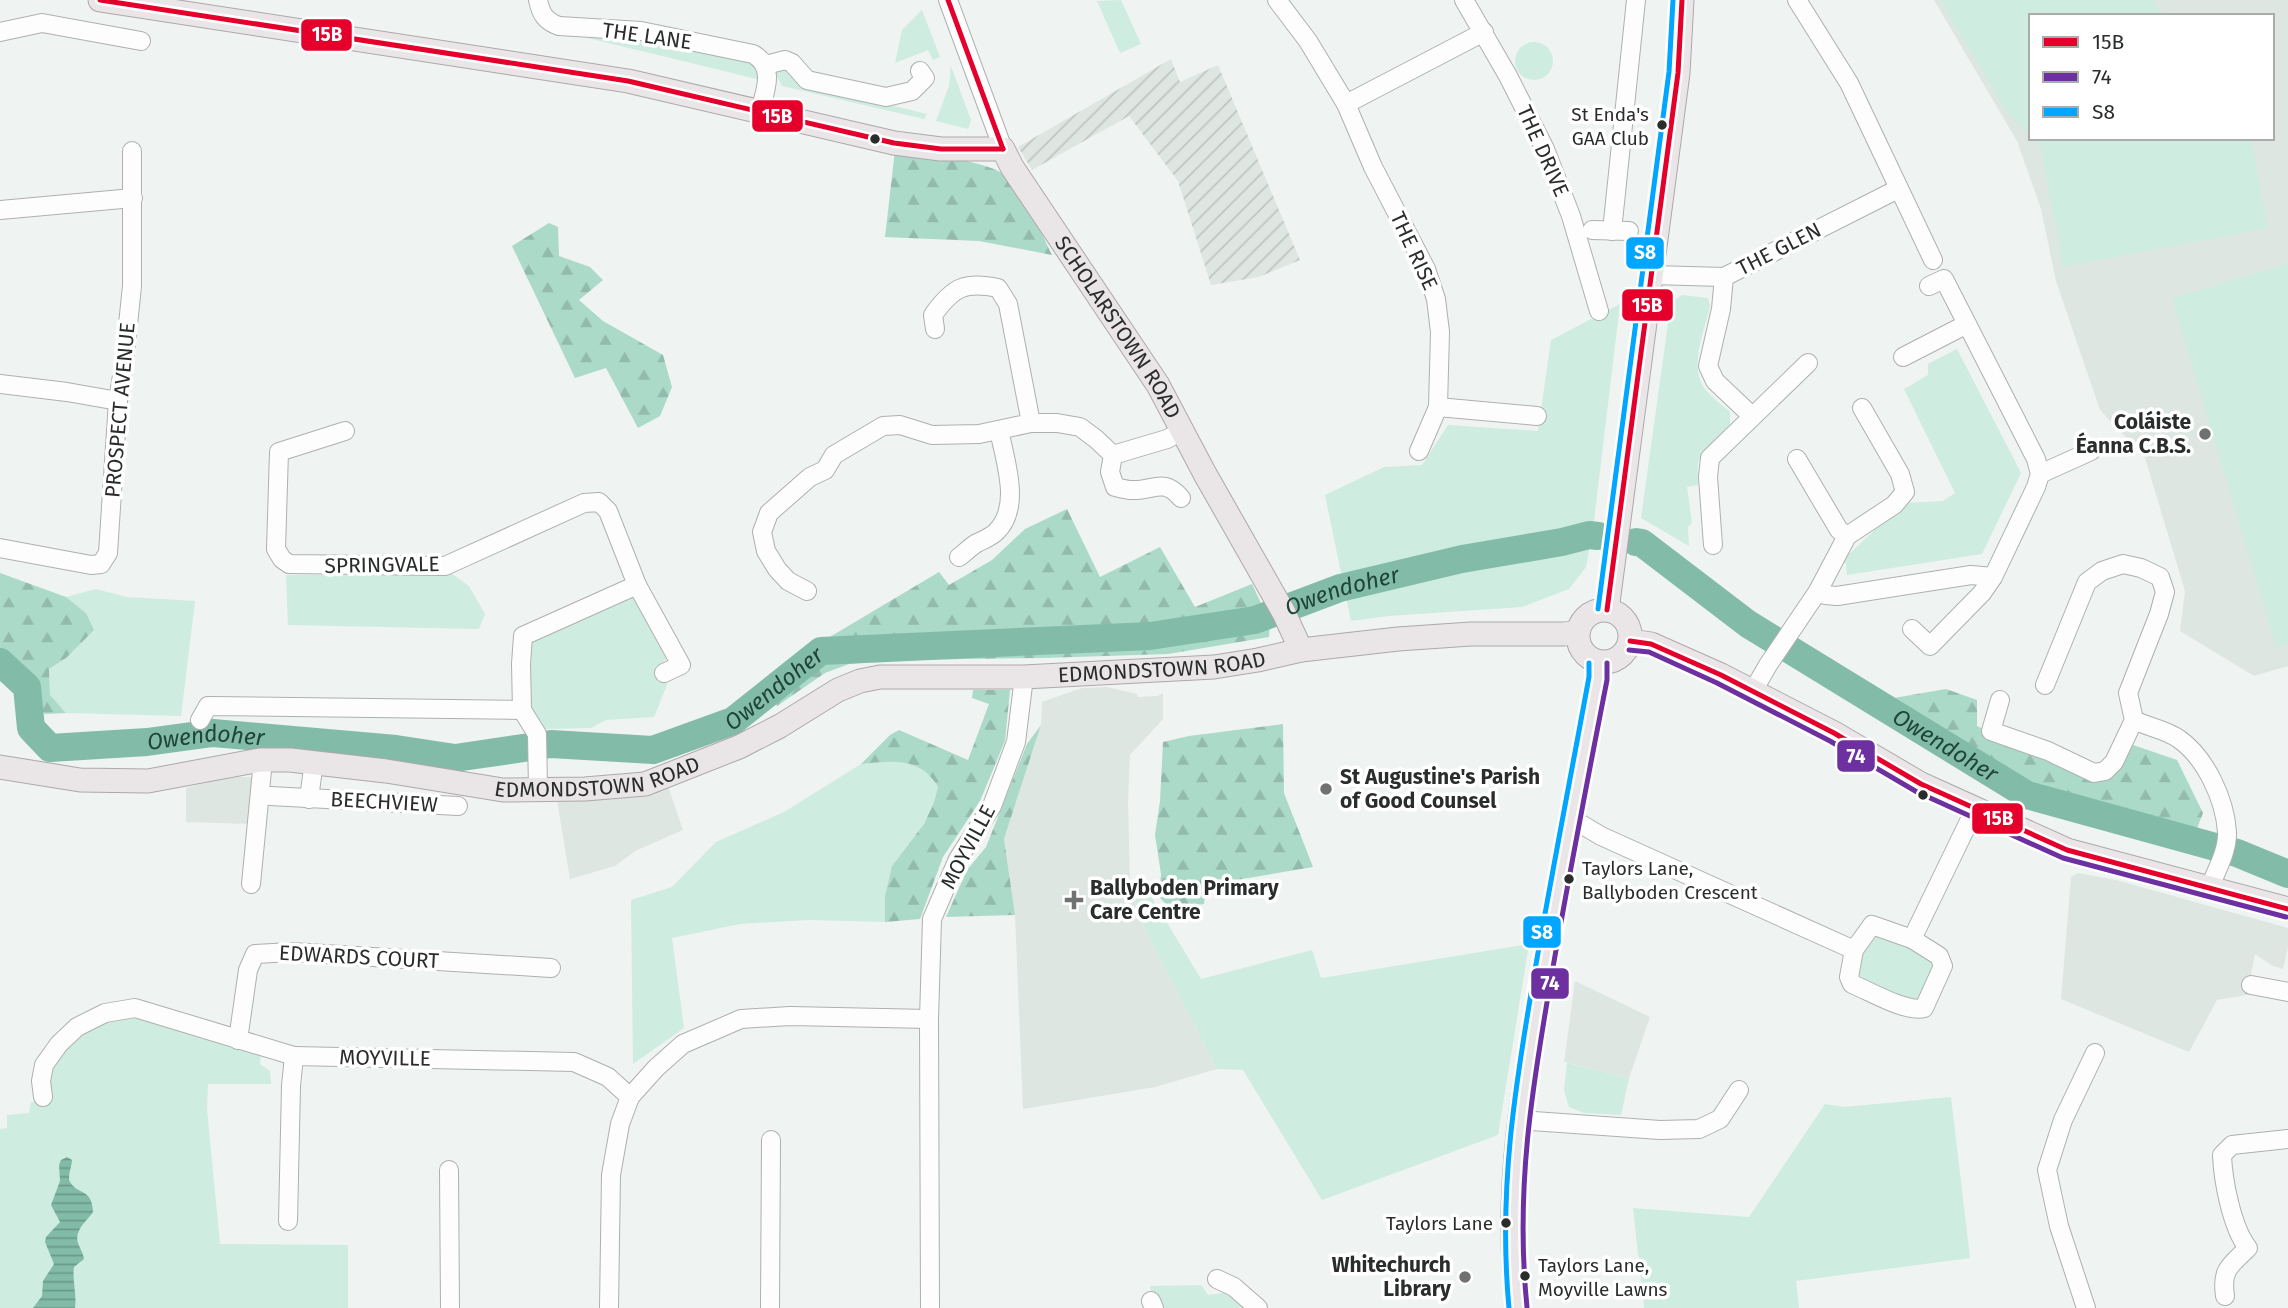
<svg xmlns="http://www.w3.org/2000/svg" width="2288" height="1308" font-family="'Fira Sans',sans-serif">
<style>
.built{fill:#dee6e2;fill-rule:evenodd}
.industrial{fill:url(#industrial-furrows)}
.green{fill:#cfece0}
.forest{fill:url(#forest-firs)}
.water{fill:url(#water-rules)}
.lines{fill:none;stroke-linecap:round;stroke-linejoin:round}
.river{stroke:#82bca9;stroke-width:28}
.minor-casing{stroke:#aeb0af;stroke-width:20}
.major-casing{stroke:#aea8ab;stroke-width:25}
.minor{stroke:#fdfdfd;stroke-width:18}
.major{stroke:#eae6e8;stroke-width:23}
.bus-1-casing{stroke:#fff;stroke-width:10}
.bus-2-casing{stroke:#fff;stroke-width:10}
.bus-3-casing{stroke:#fff;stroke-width:10}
.bus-1{stroke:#e4002b;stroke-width:5}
.bus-2{stroke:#6c30a1;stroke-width:5}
.bus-3{stroke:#00a6ff;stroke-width:5}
.bus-dot{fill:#2b2d2d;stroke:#fff;stroke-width:2.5}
.poi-dot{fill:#707272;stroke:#fff;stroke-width:2.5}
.labels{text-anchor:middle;stroke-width:7;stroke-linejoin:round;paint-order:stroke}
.bus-label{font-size:19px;fill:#2b2d2d;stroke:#fff;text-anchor:end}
.street-label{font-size:21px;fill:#2b2d2d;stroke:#fff}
.poi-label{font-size:21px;font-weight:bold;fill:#2b2d2d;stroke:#fff;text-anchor:end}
.water-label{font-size:23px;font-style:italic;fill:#1f4438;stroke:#fff}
.line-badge{stroke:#fff;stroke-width:2.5}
.badge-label{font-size:19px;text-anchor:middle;font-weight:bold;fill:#fff}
</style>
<defs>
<pattern id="industrial-furrows" width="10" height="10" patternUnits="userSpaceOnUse" patternTransform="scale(1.75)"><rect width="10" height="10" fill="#dee6e2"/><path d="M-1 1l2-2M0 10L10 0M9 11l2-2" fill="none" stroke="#bfc6c2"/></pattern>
<pattern id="forest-firs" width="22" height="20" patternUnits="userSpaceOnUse" patternTransform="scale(1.75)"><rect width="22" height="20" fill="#abdac9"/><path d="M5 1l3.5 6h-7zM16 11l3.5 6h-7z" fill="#93bbad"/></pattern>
<pattern id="water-rules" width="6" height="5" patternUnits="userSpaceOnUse" patternTransform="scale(1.75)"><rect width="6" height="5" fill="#82bca9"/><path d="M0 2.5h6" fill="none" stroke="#6b998a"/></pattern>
</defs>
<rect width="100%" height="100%" fill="#eff3f1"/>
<g class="built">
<path d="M1934,0h354v666l-34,10 -74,-45 5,-40 -40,-133 -45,-48 -44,-129 -15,-72 -24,-68zM2031,16h241v122h-241z"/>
<polygon points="1107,687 1137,694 1138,697 1158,696 1163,693 1163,719 1130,755 1128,801 1130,885 1140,919 1217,1069 1155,1087 1023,1109 1015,915 1004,839 1041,725 1042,702 1082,688"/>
<polygon points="225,777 255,777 251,824 186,822 186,788"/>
<polygon points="668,786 683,830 635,851 615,866 570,879 557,800"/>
<polygon points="2078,873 2116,880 2288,928 2288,947 2283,969 2271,965 2255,954 2247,995 2217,1000 2189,1052 2061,999 2071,877"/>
<polygon points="1575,981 1650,1017 1629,1078 1564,1062"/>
</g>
<polygon class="industrial" points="1171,59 1180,82 1218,65 1300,260 1259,277 1211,285 1178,181 1129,116 1032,170 1018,147"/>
<g class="green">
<polygon points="1121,0 1141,44 1120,53 1097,1"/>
<polygon points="1940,0 2153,0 2163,16 2031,16 2031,135 2008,114"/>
<polygon points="922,10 940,57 933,60 928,50 895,63 902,30"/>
<polygon points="563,32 639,38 750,59 757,65 761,80"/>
<circle cx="1534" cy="61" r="19"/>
<polygon points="786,65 805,84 927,114 924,119 782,86 773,69"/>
<polygon points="951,66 971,120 968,129 936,121 949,86"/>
<polygon points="2034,138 2251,138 2268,228 2063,267 2040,144"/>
<polygon points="2288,264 2288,644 2276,647 2172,298"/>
<path d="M1682,295l26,3 2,8c-5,23 -22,61 -5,83 6,8 17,16 25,23v13l-32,37v23l-11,2 5,36 -4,4 1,19 -48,-28 30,-216z"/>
<polygon points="1620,304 1593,529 1586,567 1569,589 1522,607 1389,616 1351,621 1325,495 1384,467 1422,465 1448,425 1538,431 1551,340"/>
<polygon points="1957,349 2021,473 1982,554 1847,575 1846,564 1842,561 1903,503 1943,501 1955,493 1904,389 1928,375 1928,364"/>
<polygon points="452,574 469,586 485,614 479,629 288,625 286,575"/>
<polygon points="96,589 127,597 195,601 181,716 66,713 50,695 49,669 66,658 86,613 66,597"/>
<polygon points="632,596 666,659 658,668 668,682 654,717 606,720 591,728 546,729 533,717 525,665 530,646 536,637"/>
<path d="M893,761c20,1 35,8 45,26l-4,15 -10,22 -32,42 -7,30v26l-76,-2 -69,4 -68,14 12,90 -51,36 -2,-164 41,-13 44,-45 68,-30 77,-48z"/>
<polygon points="1130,885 1149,893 1201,979 1312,950 1321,978 1529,944 1498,1135 1322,1200 1243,1070 1217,1069 1140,919"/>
<path d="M1876,937c25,1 45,10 61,28l-18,34c-18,-1 -55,-12 -63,-29l6,-17z"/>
<polygon points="136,1013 261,1051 260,1064 270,1071 271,1084 208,1084 207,1109 220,1244 348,1245 348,1308 0,1308 0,1129 7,1128 7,1115 29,1113 31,1102 48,1101 45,1077 80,1029"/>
<polygon points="1567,1063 1629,1078 1621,1115 1584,1113 1569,1107 1564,1090"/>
<polygon points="1951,1097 1970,1258 1796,1281 1799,1308 1644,1308 1633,1208 1749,1217 1825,1104 1844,1107"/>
<polygon points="1201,1285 1208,1295 1229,1292 1237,1303 1249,1305 1251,1308 1164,1308 1159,1296 1151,1292 1150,1286"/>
</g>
<g class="forest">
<path d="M895,150c23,3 96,11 111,26 21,21 33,53 46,79l-73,-14 -94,-4z"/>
<polygon points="549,223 558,227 559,256 590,267 603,280 579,300 603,321 663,355 672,387 660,416 638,428 606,368 575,378 512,246"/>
<polygon points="1067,509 1100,577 1160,547 1195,607 1252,584 1270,622 1269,637 1168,654 1043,658 894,660 849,664 825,673 777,706 764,685 818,644 939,572 949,585 992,560 1025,529"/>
<polygon points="0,573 66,597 86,613 94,630 66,658 49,669 50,695 66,713 45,714 0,673"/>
<path d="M1946,689l31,11v26l114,52c28,4 30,-11 42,-33l44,15 26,53 -12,31 -139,-42 -158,-104z"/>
<path d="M973,690h37l-5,51 -25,60 -37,56 -23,62 -35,3v-26l7,-30 32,-42 10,-22 4,-15c-18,-31 -47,-26 -77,-23l29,-29 9,-5 69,30 21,-56 -17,-6z"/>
<polygon points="1283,724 1284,793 1313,867 1206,885 1204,904 1171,909 1159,897 1161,874 1155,835 1160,801 1163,742 1189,736"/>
<polygon points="1041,725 1004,839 1015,915 946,917 967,870 986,847 1027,744"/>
</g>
<path class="water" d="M67,1157l5,3c0,6 -5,17 -2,22 9,14 22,6 23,30 -6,9 -19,18 -15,31 2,6 5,9 6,16l-10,8c-2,14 3,27 1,41h-42l9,-12 1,-15 11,-17 -9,-22 1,-5 14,-15 -9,-17 9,-24 -1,-16 2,-5z"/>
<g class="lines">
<g class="river">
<path id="s1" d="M1636,542l6,1 106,81 279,171 210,58 51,21"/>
<path id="s2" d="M0,662l27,25 4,41 19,20 97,-6 66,-9 183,16 59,9 96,-14 102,6 80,-29 88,-70 329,-15 105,-16 85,-32 122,-29 100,-17 27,-7 9,1"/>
</g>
<defs>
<g id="minor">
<path d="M538,0c3,14 7,21 21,26l82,5 112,23c23,13 12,37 7,57"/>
<polyline points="948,0 1003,149"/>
<polyline points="1277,0 1308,41 1346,104"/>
<polyline points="1464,0 1508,76 1545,149 1571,216 1599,311"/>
<polyline points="1797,0 1849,83 1933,260"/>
<polyline points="0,32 42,23 141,41"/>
<polyline points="766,65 785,60 792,63 807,80 886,97 912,91 925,78 920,71"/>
<polyline points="0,210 133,198"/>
<polyline points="1592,230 1629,231"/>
<polyline points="1612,231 1636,0"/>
<polyline points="1652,275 1724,277 1898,189"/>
<polyline points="1724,277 1721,309 1708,366 1715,381 1752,416"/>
<path d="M935,329l-2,-14c20,-28 32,-34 65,-27l10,16 23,119"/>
<polyline points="1903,357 1967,324"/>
<polyline points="0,384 67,392 118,401"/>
<polyline points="1438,407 1537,416"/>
<polyline points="345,431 279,452 276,549 282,559 289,564 445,566 584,503 599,502 608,511 637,585 681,665 664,673"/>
<polyline points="1419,451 1438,407 1440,332 1436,299 1426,269 1373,167 1346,104 1484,32"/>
<path d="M1113,455l-3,17 5,15c5,1 12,3 17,3 22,1 31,-13 49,8"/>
<polyline points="1797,459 1839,530 1847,536"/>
<polyline points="2040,474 2091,451"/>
<polyline points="1713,545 1708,477 1710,458 1808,363"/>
<polyline points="0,548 91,565 101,564 108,553 118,401 124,363 132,286 132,151"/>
<path d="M959,557c6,-4 11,-10 18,-14 6,-3 14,-6 19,-11 26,-25 9,-71 3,-102"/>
<polyline points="807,591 788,581 777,569 766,551 762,532 769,513 810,477 825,470 834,455 883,426 900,425 932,435 979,434 1031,423 1057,423 1080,427 1096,439 1113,455 1167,439 1182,431"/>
<polyline points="1818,591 1825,595 1837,596 1971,575 1993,577"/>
<polyline points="1912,629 1930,646 1982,593 1993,577 2036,487 2040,474 2036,459 1944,279 1929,286"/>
<polyline points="1753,691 1768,665 1818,591 1847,536 1894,505 1905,492 1900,474 1862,408"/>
<polyline points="2000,700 1991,731 2048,751 2094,773 2105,771 2114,762 2134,720 2128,693 2159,614 2165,592 2160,577 2141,568 2123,564 2102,571 2087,582 2045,685"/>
<polyline points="200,720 208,706 522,710"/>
<path d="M2134,720c14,7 33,10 45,19 27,19 46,61 48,93 1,19 -11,39 -18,57"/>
<polyline points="538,790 537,734 522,710 521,664 523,636 637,585"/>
<polyline points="270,796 458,806"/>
<polyline points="309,799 314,761"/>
<polyline points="1571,818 1601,836 1854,950 1872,925 1912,939 1975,809"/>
<polyline points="251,884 263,760"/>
<path d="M1854,950l-5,27 3,7c18,7 54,29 72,24l19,-42 -4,-10 -27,-17"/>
<polyline points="2251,985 2288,992"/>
<polyline points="238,1040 248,970 255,954 292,952 551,968"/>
<polyline points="43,1097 41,1081 44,1065 59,1044 77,1027 105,1013 135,1008 294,1056"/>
<polyline points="1519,1120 1660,1130 1699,1129 1720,1119 1739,1090"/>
<polyline points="449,1170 450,1308"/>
<polyline points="288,1221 291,1086 294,1056 574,1062 608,1077 630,1097"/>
<polyline points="1217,1279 1234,1287 1258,1308"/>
<path d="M2225,1296c-4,-27 5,-30 23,-48 -16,-20 -25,-67 -26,-93l10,-10 56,-6"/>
<polyline points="1151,1301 1154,1308"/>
<polyline points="609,1308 611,1175 620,1124 630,1097 656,1068 683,1044 741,1019 790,1016 929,1019"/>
<polyline points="770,1308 771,1140"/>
<polyline points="930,1308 929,1019 932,919 958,859 992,806 1016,742 1024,677"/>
<polyline points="2086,1308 2059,1226 2047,1170 2063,1120 2095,1053"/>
</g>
<g id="major">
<path id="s3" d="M100,0l528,81 266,62 47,6h62l9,18 146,218 47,89 79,139 17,37"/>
<circle cx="1604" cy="636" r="26"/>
<polyline points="1607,610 1678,73 1682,0"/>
<polyline points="1630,641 1651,644 1721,675 1834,733 1921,784 2067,850 2288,909"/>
<path id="s4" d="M0,767l80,13 68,1 112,-21h30l96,11 117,19 82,-1 60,-5 94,-37 41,-21 58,-36 22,-9 20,-4h144l190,-10 44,-7 43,-10 97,-11 73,-5h93l14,-2"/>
<path d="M1518,1308c-15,-112 5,-223 25,-332 17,-100 36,-199 55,-298v-15"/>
</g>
</defs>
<use href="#minor" class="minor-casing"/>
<use href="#major" class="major-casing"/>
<use href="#minor" class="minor"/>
<use href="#major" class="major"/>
<defs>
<g id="bus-1">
<polyline points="100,0 628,81 894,143 941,149 1003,149"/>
<polyline points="948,0 1003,149"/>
<polyline points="1607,610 1678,73 1682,0"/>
<polyline points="1630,641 1651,644 1721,675 1834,733 1921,784 2067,850 2288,909"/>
</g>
<g id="bus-2">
<polyline points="1629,650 1649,652 1717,683 1830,741 1917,792 2063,858 2286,917"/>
<path d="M1527,1307c-12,-117 5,-219 25,-334 17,-98 36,-196 55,-293v-17"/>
</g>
<g id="bus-3">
<polyline points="1598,609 1669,72 1673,0"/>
<path d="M1509,1308c-11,-118 6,-222 26,-338 17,-98 36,-195 54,-293v-14"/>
</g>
</defs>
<use href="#bus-1" class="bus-1-casing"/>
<use href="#bus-2" class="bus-2-casing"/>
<use href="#bus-3" class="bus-3-casing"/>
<use href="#bus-1" class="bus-1"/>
<use href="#bus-2" class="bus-2"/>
<use href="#bus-3" class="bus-3"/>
</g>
<g class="bus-dot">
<circle cx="1662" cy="125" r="6"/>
<circle cx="875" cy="139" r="6"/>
<circle cx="1923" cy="795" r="6"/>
<circle cx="1569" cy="879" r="6"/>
<circle cx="1506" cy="1223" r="6"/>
<circle cx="1525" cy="1276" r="6"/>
</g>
<g class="poi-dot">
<circle cx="2205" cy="434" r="7"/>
<circle cx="1326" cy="789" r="7"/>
<path d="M1070.5 889.5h7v7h7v7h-7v7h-7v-7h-7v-7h7z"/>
<circle cx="1465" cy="1277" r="7"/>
</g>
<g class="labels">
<g class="bus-label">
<text x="1649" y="121">St Enda's<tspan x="1649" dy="24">GAA Club</tspan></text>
<text x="1582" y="875" text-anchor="start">Taylors Lane,<tspan x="1582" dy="24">Ballyboden Crescent</tspan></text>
<text x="1493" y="1230">Taylors Lane</text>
<text x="1538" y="1272" text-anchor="start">Taylors Lane,<tspan x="1538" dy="24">Moyville Lawns</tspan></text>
</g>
<g class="street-label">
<text transform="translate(647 36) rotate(8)" y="7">THE LANE</text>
<text transform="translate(1543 151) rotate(66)" y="7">THE DRIVE</text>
<text transform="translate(1779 249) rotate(-27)" y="7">THE GLEN</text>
<text transform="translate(1414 251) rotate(65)" y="7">THE RISE</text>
<text dy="7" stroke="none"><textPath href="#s3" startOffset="1129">SCHOLARSTOWN ROAD</textPath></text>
<text transform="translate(120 410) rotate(-85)" y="7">PROSPECT AVENUE</text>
<text transform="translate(382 565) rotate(-1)" y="7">SPRINGVALE</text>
<text dy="7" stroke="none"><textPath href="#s4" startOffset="1192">EDMONDSTOWN ROAD</textPath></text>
<text dy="7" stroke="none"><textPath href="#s4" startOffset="604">EDMONDSTOWN ROAD</textPath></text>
<text transform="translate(384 802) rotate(3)" y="7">BEECHVIEW</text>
<text transform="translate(968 847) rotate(-62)" y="7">MOYVILLE</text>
<text transform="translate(359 957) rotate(3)" y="7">EDWARDS COURT</text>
<text transform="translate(385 1058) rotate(1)" y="7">MOYVILLE</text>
</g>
<g class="poi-label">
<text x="2191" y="429">Coláiste<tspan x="2191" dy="24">Éanna C.B.S.</tspan></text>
<text x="1340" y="784" text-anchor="start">St Augustine's Parish<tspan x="1340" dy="24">of Good Counsel</tspan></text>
<text x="1090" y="895" text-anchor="start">Ballyboden Primary<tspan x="1090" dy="24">Care Centre</tspan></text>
<text x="1451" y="1272">Whitechurch<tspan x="1451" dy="24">Library</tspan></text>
</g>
<g class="water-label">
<text dy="8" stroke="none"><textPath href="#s2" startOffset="1437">Owendoher</textPath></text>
<text dy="8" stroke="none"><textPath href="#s2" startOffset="849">Owendoher</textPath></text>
<text dy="8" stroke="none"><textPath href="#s2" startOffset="262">Owendoher</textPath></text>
<text dy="8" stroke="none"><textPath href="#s1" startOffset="371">Owendoher</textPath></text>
</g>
</g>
<g class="line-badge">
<rect x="300" y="18" width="53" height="34" rx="7" fill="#e4002b"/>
<rect x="751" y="99" width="53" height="34" rx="7" fill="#e4002b"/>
<rect x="1625" y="236" width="40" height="34" rx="7" fill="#00a6ff"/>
<rect x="1621" y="288" width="53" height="34" rx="7" fill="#e4002b"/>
<rect x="1836" y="739" width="40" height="34" rx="7" fill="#6c30a1"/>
<rect x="1971" y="802" width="53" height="33" rx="7" fill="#e4002b"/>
<rect x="1522" y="915" width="40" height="34" rx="7" fill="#00a6ff"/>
<rect x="1530" y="967" width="40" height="33" rx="7" fill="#6c30a1"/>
</g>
<g class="badge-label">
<text x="327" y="41">15B</text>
<text x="777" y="123">15B</text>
<text x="1645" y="259">S8</text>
<text x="1647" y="312">15B</text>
<text x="1856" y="763">74</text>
<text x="1998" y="825">15B</text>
<text x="1542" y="939">S8</text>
<text x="1550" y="990">74</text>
</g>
<rect x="2029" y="14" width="245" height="126" fill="#ffffff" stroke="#aaabab" stroke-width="2"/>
<rect x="2043" y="37" width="35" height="10" fill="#e4002b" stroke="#aaabab" stroke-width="2"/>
<text x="2092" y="49" font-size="21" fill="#2b2d2d">15B</text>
<rect x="2043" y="72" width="35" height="10" fill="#6c30a1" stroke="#aaabab" stroke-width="2"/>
<text x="2092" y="84" font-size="21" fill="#2b2d2d">74</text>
<rect x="2043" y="107" width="35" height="10" fill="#00a6ff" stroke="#aaabab" stroke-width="2"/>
<text x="2092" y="119" font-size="21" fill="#2b2d2d">S8</text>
</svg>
